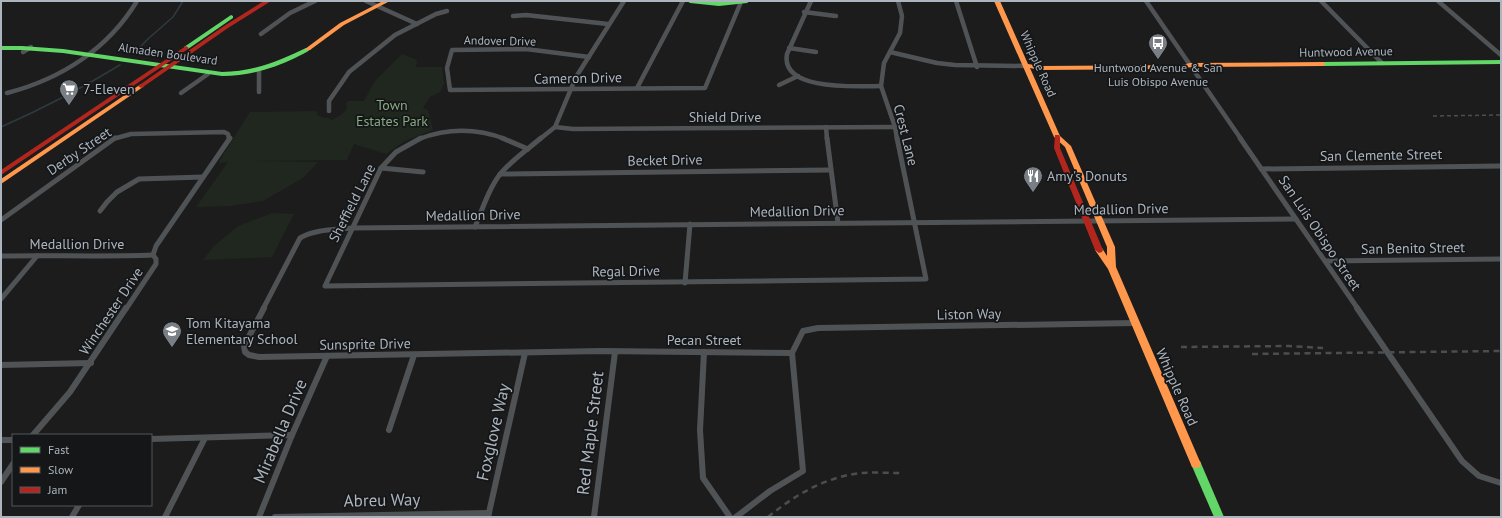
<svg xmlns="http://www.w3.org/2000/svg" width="1502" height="518" font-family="'PT Sans',sans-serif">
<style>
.green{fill:#1f271f}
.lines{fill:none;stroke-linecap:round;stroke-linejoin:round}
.stream{stroke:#2d3b3f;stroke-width:1.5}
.street-far2{stroke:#505355;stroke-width:4.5}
.street-far1{stroke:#505355;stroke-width:5}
.street{stroke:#505355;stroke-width:6}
.fast{fill:#63d668;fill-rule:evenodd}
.slow{fill:#ff974d;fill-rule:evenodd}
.jam{fill:#b3261e;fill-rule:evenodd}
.rail-far1{stroke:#4b4d4e;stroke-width:1.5;stroke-dasharray:4 3;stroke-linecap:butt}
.rail{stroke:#4b4d4e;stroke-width:2.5;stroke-dasharray:6 4.5;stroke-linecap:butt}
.labels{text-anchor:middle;stroke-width:3.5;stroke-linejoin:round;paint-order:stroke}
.far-street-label{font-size:12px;fill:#acb5be;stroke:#151618}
.far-poi-label{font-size:12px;fill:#acb5be;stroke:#151618}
.street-label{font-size:14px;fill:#acb5be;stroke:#151618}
.poi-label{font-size:14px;fill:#acb5be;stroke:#151618;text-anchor:start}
.park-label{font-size:14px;fill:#87aa82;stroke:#151618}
.near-street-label{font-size:17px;fill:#acb5be;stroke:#151618}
</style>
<rect width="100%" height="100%" fill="#1c1c1c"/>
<g class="green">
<path d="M402,54l15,6 -1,7h26l2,16 -4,9 -10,5 -7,11 5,2 5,20 -28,11 -19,13 -32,-10 -7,16 -97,1 68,1 -15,16 -40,23 -33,5 -34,1 32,-45 -10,1 32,-51 67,-1v4l7,3h5l2,2c7,-3 12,-6 16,-12l-1,-4 2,-3h16l10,-19z"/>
<polygon points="272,213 294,214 272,257 203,260 214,246 238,226"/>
</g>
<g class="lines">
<g class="stream">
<polyline points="133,54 149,38 173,17 183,1"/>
<path d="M1,127c41,-18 81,-39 119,-62"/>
</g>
<g class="street-far2">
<polyline points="366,1 417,24"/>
<path d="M811,1l-24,53c-7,38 73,32 94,32"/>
<polyline points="956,1 977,67"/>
<polyline points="1146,1 1241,139"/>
<polyline points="1321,1 1382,63"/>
<polyline points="1438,1 1501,55"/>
<polyline points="804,12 836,16"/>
<polyline points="513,16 526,15 608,24"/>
<polyline points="261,34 290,13 315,1"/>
<polyline points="789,48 816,52"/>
<polyline points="23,52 31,47"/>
<polyline points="890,52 937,63 955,65 1026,66"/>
<polyline points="589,57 526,49 452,50 447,68 450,90 705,88 741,2"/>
<polyline points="259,70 259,92"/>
<polyline points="779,85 798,76"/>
<polyline points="637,88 683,1"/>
<path d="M7,93c54,-14 101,-44 130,-92"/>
<polyline points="181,93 208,74"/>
<polyline points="329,111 329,101 349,72 395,35 436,14 447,11"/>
<polyline points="555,127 573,129 895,127"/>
<polyline points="826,127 827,139"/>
<polyline points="113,139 131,134 224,132 228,134 229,139"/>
<path d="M419,139c29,-11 57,-11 86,0"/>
<polyline points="540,139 555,127 576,77 624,1"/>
<polyline points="897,139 895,127 881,86 884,63 900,33 902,16 898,1"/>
</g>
<g class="street-far1">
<polyline points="421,138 396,152 381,168 325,286 926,279 897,138"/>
<polyline points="502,138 528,149"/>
<polyline points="827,138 838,223"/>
<polyline points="1240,138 1358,309"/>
<polyline points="381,168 423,172"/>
<polyline points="1261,169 1501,166"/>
<polyline points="500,174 830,170"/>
<polyline points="100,211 107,202 117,192 139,179 203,177"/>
<polyline points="1,220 115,138"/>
<path d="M475,227c7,-17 14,-39 26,-54 11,-13 27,-24 40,-35"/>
<path d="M1,256c51,-1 101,1 152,-1"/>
<polyline points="1325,261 1501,259"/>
<polyline points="685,283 690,224"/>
<polyline points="1,299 37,256"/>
<polyline points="126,309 156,264 156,259 153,255 156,246 230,138"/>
<path d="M263,309l37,-71c16,-9 34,-8 52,-10l944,-9"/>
</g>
<g class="street">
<polyline points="264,308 244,346 245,352 249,355 259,357 601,351 792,353"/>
<polyline points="1357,308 1462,461 1479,476 1501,483"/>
<polyline points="704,352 700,430 703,478 730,517"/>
<polyline points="1,365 91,363"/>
<polyline points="389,430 414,355"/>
<polyline points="33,435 70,392 126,308"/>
<polyline points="151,439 292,435"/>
<polyline points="1,440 13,440"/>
<polyline points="1,482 13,464"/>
<polyline points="72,517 79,505"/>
<polyline points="165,517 205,438"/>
<polyline points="259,517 292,435 327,356"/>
<polyline points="275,517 489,513"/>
<polyline points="488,517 525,353"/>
<polyline points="594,517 615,352"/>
<polyline points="736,517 770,491 803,471 792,353 803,331 818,328 1135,323"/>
</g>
<g class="fast">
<polygon points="687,1 719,2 750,1 747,3 719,6 690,3"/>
<polygon points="231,15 233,16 233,18 188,49 184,49 184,47"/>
<path d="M1,46h21l41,3 159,23c31,0 57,-11 84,-24h4l1,1c-5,4 -11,6 -16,9 -23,11 -48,18 -73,18l-159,-23 -41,-3h-21z"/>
<polygon points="1501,60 1501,64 1323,66 1320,64 1323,62"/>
<polygon points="1196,460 1200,461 1224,517 1214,517 1191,464 1192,461"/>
</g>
<g class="slow">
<polygon points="383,1 390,1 344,25 310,50 306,50 305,49 340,23"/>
<polygon points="994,1 1000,1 1028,64 1040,66 1182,65 1190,63 1323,62 1326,64 1323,66 1190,67 1182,69 1040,70 1030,68 1060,136 1071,146 1115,247 1116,267 1201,464 1200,467 1196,468 1192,467 1108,269 1095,250 1099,247 1102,248 1107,256 1107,247 1065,147 1054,137"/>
<polygon points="141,84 144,86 143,87 1,184 1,179"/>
</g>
<g class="jam">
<polygon points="264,1 271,1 228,28 143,87 141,88 138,86 224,26"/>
<polygon points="186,46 189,48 188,49 1,175 1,170"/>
<polygon points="1055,135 1059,135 1060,137 1060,148 1103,250 1102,252 1099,253 1095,250 1054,148"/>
</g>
<polyline class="rail-far1" points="1433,116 1501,115"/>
<g class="rail">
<polyline points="1181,347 1289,346 1323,348"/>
<polyline points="1252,354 1501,351"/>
<path d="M768,517c27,-22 57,-40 93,-44 13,-1 27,0 40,0"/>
</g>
</g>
<defs>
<symbol id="bus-pin" viewBox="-11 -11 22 30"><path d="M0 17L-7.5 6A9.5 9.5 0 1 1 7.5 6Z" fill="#7a7f85" stroke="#151618"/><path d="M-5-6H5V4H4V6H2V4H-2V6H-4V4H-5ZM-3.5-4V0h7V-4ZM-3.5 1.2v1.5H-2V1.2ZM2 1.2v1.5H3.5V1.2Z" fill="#fff"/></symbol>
<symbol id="supermarket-pin" viewBox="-11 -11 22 30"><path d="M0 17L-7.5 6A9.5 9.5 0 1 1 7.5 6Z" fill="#7a7f85" stroke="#151618"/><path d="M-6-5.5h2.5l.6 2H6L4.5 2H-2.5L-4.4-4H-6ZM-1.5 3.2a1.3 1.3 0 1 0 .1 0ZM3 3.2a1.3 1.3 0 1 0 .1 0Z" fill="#fff"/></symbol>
<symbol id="restaurant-pin" viewBox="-11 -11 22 30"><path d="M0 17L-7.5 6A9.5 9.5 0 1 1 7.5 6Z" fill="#7a7f85" stroke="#151618"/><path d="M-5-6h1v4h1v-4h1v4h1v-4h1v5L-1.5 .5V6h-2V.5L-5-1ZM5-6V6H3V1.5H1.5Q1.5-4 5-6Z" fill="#fff"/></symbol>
<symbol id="school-pin" viewBox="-11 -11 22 30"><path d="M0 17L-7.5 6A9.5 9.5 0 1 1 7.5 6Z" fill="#7a7f85" stroke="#151618"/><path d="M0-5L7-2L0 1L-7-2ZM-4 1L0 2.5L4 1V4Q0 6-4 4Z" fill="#fff"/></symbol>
</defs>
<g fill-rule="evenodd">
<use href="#bus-pin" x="1147" y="32" width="22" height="30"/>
<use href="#supermarket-pin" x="58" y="78" width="22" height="30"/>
<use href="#restaurant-pin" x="1022" y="165" width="22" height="30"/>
<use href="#school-pin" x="161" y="320" width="22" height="30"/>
</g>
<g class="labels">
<g class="far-street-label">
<text transform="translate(500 41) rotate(1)" y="4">Andover Drive</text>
<text transform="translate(1346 52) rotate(-1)" y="4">Huntwood Avenue</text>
<text transform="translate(168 54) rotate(8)" y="4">Almaden Boulevard</text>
<text transform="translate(1038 64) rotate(66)" y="4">Whipple Road</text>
</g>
<g class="far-poi-label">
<text x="1158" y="72">Huntwood Avenue &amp; San<tspan x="1158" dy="14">Luis Obispo Avenue</tspan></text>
</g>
<g class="street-label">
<text transform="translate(578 78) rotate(-1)" y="5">Cameron Drive</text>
<text x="725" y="122">Shield Drive</text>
<text transform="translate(906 135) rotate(76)" y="5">Crest Lane</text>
<text transform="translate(79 151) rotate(-34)" y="5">Derby Street</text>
<text transform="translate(1381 155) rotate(-1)" y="5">San Clemente Street</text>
<text transform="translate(665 160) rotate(-1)" y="5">Becket Drive</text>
<text transform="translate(352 203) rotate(-63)" y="5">Sheffield Lane</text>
<text transform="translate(1121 209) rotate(-1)" y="5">Medallion Drive</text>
<text transform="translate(797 211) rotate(-1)" y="5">Medallion Drive</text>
<text transform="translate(473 215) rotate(-1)" y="5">Medallion Drive</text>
<text transform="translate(1320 233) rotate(56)" y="5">San Luis Obispo Street</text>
<text x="77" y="249">Medallion Drive</text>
<text transform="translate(1413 248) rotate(-1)" y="5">San Benito Street</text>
<text transform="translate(626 271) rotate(-1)" y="5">Regal Drive</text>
<text transform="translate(111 311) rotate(-56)" y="5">Winchester Drive</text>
<text transform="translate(969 314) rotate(-1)" y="5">Liston Way</text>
<text x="704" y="345">Pecan Street</text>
<text transform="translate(365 344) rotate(-1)" y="5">Sunsprite Drive</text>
<text transform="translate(1177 387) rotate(66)" y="5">Whipple Road</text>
</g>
<g class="poi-label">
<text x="83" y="94">7-Eleven</text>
<text x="1047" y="181">Amy's Donuts</text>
<text x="186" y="328">Tom Kitayama<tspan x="186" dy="16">Elementary School</tspan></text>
</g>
<g class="park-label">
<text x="392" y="110">Town<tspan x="392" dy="16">Estates Park</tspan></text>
</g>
<g class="near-street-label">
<text transform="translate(280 431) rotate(-67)" y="6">Mirabella Drive</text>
<text transform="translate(493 432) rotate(-77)" y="6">Foxglove Way</text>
<text transform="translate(590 433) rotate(-83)" y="6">Red Maple Street</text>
<text transform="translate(382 500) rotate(-1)" y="6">Abreu Way</text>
</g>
</g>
<rect width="1502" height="518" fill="none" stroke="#acb5be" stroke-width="4"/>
<rect x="12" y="434" width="140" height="72" fill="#151618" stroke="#51565a"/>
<rect x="20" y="447" width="20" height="6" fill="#63d668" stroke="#51565a"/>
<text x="48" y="454" font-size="12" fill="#acb5be">Fast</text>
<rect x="20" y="467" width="20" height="6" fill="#ff974d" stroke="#51565a"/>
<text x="48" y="474" font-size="12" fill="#acb5be">Slow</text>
<rect x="20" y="487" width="20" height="6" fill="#b3261e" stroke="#51565a"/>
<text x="48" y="494" font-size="12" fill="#acb5be">Jam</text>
</svg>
